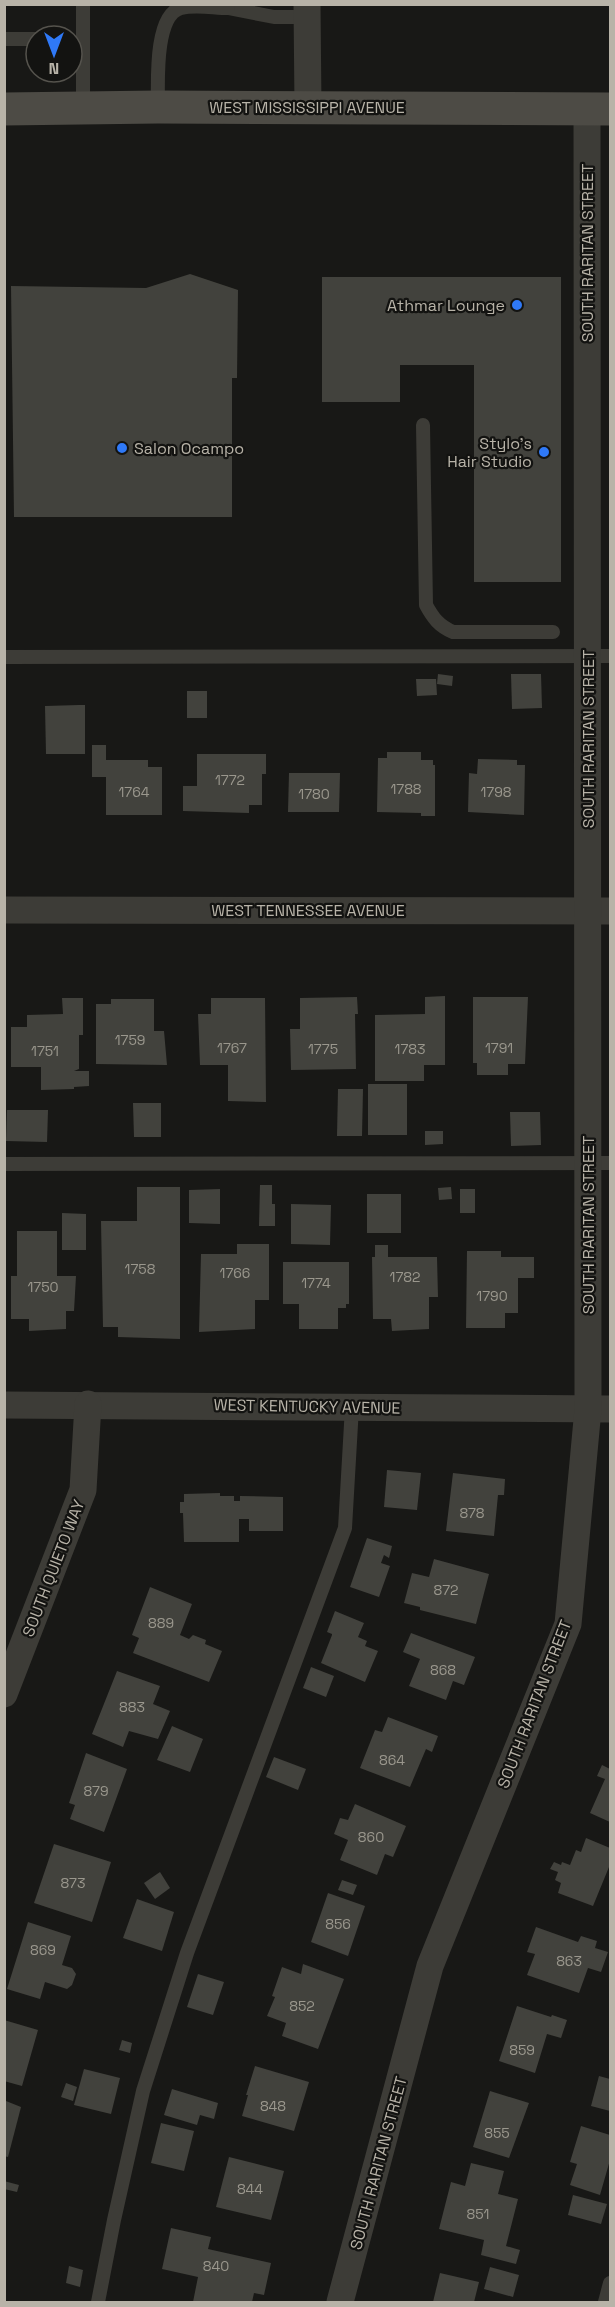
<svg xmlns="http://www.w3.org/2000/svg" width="615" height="2307" font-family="'Space Grotesk',sans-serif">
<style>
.building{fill:#42423d}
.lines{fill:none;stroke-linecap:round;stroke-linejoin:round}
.lane{stroke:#3d3c37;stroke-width:14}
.street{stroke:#3d3c37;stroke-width:27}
.secondary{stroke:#4d4b45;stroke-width:33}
.poi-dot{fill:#2f79f7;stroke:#131311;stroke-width:2}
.labels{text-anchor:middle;stroke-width:4.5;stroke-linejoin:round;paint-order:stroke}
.number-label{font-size:14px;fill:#9a978d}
.street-label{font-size:16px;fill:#b8b3a8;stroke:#131311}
.poi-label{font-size:16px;fill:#b8b3a8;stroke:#131311;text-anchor:end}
</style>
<rect width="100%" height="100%" fill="#181816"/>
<g class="building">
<polygon points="190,274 238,290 237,378 232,378 232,517 14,517 11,286 146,288"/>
<polygon points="322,277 561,277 561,582 474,582 474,365 400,365 400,402 322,402"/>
<polygon points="438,674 453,676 452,686 437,684"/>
<polygon points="511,674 541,674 542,708 512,709"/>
<polygon points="416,679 436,679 437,695 417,696"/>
<rect x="187" y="691" width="20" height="27"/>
<polygon points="79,705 85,705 85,754 46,754 45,706"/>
<polygon points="92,745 106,745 106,760 148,760 148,767 162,767 162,815 106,815 106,777 92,777"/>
<polygon points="387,752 421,752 421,760 433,760 433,765 435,765 435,816 421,816 421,813 377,812 378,758 387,758"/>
<polygon points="197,754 266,754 266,774 262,774 262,805 249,805 249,813 183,811 183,786 197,786"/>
<polygon points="478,759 517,760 517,765 525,765 524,815 468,812 469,773 477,774"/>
<polygon points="289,773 340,773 339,812 288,812"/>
<polygon points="445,996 445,1065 424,1065 424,1081 375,1081 375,1015 425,1014 425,997"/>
<polygon points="357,997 358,1014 355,1014 356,1069 291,1070 290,1029 300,1029 300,998"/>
<polygon points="473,997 528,997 525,1064 508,1064 508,1075 477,1075 477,1063 473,1063"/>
<polygon points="62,998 83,998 83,1035 79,1035 79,1069 74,1071 89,1071 89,1086 74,1087 74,1089 41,1090 41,1067 11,1067 11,1027 27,1027 27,1015 63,1014"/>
<polygon points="211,998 265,998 266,1102 228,1101 228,1065 200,1065 198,1014 211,1014"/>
<polygon points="111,999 154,999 154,1031 164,1031 167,1065 96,1064 96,1004 111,1004"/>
<rect x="368" y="1084" width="39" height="51"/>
<polygon points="338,1089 363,1089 362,1136 337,1136"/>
<polygon points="133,1103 161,1103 161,1137 134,1137"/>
<polygon points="7,1110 48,1110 47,1142 6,1141"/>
<polygon points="510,1112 540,1112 541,1145 511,1146"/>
<polygon points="425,1131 443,1131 443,1144 425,1145"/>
<polygon points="260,1185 272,1185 272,1204 275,1204 275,1226 259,1226"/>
<polygon points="137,1187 180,1187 180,1339 118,1337 118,1327 103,1327 101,1221 137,1221"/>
<polygon points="451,1187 452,1199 439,1200 438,1188"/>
<polygon points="220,1189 220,1224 189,1223 189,1190"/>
<rect x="460" y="1189" width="15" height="24"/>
<rect x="367" y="1194" width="34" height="39"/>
<polygon points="291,1204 331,1205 330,1245 291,1244"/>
<polygon points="62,1213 86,1214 86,1250 62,1250"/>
<polygon points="17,1231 57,1231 57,1276 76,1276 74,1311 66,1311 66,1329 29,1331 29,1319 11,1319 11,1276 17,1276"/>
<polygon points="237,1244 269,1244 269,1300 255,1300 255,1329 199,1332 201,1254 237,1254"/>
<polygon points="375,1245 388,1245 388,1257 437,1257 438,1297 429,1297 429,1329 392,1331 391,1319 373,1319 372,1257 375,1257"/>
<polygon points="467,1251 501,1251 501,1257 534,1257 534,1278 518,1278 518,1313 505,1313 505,1328 466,1328"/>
<polygon points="283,1262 349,1262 349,1304 346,1304 346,1308 338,1308 338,1329 299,1329 299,1304 283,1304"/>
<polygon points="387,1470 421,1473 417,1510 384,1507"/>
<polygon points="453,1473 505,1479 504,1495 498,1495 494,1536 446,1531"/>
<polygon points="220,1493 220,1496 234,1496 234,1501 240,1501 240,1496 283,1497 283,1531 249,1531 249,1519 239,1519 239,1542 184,1542 183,1513 180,1513 180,1502 184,1502 184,1494"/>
<polygon points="367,1538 392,1546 389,1558 384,1555 381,1563 390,1566 379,1597 350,1587"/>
<polygon points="434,1559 489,1574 476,1624 420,1610 420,1607 404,1603 412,1573 429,1577"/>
<polygon points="150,1587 192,1604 180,1635 189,1639 193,1635 206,1640 205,1644 222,1651 209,1682 133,1653 139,1638 132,1635"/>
<polygon points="335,1611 364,1623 358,1637 367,1641 365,1646 378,1651 365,1682 321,1663 332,1635 332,1634 327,1632"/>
<polygon points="411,1633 475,1657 464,1685 453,1681 446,1700 409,1686 420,1659 403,1652"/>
<polygon points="311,1667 334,1676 326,1697 303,1688"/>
<polygon points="117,1671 160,1686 153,1704 170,1711 158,1739 129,1731 123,1747 92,1734"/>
<polygon points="388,1717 438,1736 432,1752 426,1749 410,1787 360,1768 375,1730 382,1732"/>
<polygon points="172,1726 203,1739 190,1772 157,1760"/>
<polygon points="86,1753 127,1769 104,1832 70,1819 75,1805 69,1803"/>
<polygon points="274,1757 306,1769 298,1790 266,1777"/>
<polygon points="602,1765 610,1769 610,1822 590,1813 605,1779 597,1776"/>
<polygon points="355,1804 406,1826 393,1857 385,1854 377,1875 340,1860 348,1840 334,1834 340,1818 348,1820"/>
<polygon points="586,1838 610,1848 610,1868 609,1867 593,1906 558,1893 561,1883 555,1880 558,1872 550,1869 554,1862 561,1865 562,1862 570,1865 576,1850 581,1852"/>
<polygon points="54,1844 111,1862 92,1922 34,1903"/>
<polygon points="160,1872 170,1888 155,1899 144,1883"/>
<polygon points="342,1880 357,1885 353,1895 338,1890"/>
<polygon points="328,1893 365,1906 348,1956 311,1942"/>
<polygon points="137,1899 174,1912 162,1951 123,1938"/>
<polygon points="28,1922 71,1936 62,1965 72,1968 76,1974 72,1985 67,1989 45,1982 40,1999 7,1989"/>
<polygon points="536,1927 578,1942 581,1936 597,1941 595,1948 608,1952 601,1972 588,1968 579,1993 527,1975 535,1954 527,1952"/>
<polygon points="303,1964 344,1979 318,2049 282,2036 286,2023 267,2016 275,1997 272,1996 282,1967 301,1974"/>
<polygon points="198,1974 224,1982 213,2015 187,2007"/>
<polygon points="517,2006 551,2017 552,2015 567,2020 561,2038 547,2034 535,2073 499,2061"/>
<polygon points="4,2020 38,2030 22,2086 4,2081"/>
<polygon points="122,2040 132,2043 130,2053 119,2050"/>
<polygon points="255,2066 309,2082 294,2131 242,2116 248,2095 246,2095"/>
<polygon points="84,2069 120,2078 111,2114 74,2105"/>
<polygon points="599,2076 610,2079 610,2111 591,2106"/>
<polygon points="66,2083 77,2087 73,2101 61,2097"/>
<polygon points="172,2089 218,2103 214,2119 200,2115 197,2125 164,2115"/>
<polygon points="490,2091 529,2103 509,2158 473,2147"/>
<polygon points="6,2101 21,2107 8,2157 4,2156"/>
<polygon points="161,2123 194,2131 184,2171 151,2163"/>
<polygon points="581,2126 610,2135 610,2160 600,2195 570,2185 577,2164 570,2162"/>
<polygon points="229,2157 284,2171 271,2220 216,2207"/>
<polygon points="471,2163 504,2171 498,2194 518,2199 506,2246 520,2250 516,2264 481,2255 484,2240 439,2229 451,2182 465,2186"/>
<polygon points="4,2181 19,2185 17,2192 4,2189"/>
<polygon points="573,2195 607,2204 601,2224 568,2215"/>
<polygon points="171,2228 211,2237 208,2249 271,2263 264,2295 254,2293 252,2302 193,2302 198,2277 162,2269"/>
<polygon points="69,2266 83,2270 80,2287 66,2283"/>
<polygon points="490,2267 519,2275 513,2297 484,2289"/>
<polygon points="440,2273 479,2282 474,2302 433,2302"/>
</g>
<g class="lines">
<g class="lane">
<polyline points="228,4 228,8 274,17 306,17"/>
<polyline points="4,39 36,39"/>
<path d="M158,107c0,-23 -4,-92 23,-99 14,-4 33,0 47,0"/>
<polyline points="83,108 83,4"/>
<path d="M423,425l3,180c7,13 13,21 27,27h100"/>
<polyline points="4,657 610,656"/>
<polyline points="4,1164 610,1163"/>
<polyline points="98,2302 114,2220 143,2091 187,1953 345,1528 352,1407"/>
<polyline points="605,2302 610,2283"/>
</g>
<g class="street">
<polyline points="307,4 308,107"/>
<polyline points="4,910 610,911"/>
<polyline points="4,1405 610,1409"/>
<polyline points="4,1694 83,1490 88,1404"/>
<polyline points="340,2302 430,1966 568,1624 588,1409 587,109"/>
</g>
<polyline class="secondary" points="4,109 158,107 610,109"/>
</g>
<g class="poi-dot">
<circle cx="517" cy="305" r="6"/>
<circle cx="122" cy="448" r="6"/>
<circle cx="544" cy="452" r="6"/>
</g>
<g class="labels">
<g class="number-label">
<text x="230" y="785">1772</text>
<text x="406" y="794">1788</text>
<text x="134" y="797">1764</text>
<text x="496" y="797">1798</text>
<text x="314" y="799">1780</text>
<text x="130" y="1045">1759</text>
<text x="232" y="1053">1767</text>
<text x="499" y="1053">1791</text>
<text x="323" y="1054">1775</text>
<text x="410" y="1054">1783</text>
<text x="45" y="1056">1751</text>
<text x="140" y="1274">1758</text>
<text x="235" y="1278">1766</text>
<text x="405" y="1282">1782</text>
<text x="316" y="1288">1774</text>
<text x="43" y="1292">1750</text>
<text x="492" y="1301">1790</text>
<text x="472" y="1518">878</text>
<text x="446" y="1595">872</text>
<text x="161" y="1628">889</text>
<text x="443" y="1675">868</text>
<text x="132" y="1712">883</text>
<text x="392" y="1765">864</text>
<text x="96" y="1796">879</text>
<text x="371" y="1842">860</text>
<text x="73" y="1888">873</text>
<text x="338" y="1929">856</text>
<text x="43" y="1955">869</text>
<text x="569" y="1966">863</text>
<text x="302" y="2011">852</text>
<text x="522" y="2055">859</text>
<text x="273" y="2111">848</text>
<text x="497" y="2138">855</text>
<text x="250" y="2194">844</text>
<text x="478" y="2219">851</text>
<text x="216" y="2271">840</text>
</g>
<g class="street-label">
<text x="307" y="113">WEST MISSISSIPPI AVENUE</text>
<text transform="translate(587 253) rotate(-90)" y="6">SOUTH RARITAN STREET</text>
<text transform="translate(588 739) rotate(-90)" y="6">SOUTH RARITAN STREET</text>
<text x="308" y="916">WEST TENNESSEE AVENUE</text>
<text transform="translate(588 1225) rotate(-90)" y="6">SOUTH RARITAN STREET</text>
<text transform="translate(307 1406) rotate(1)" y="6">WEST KENTUCKY AVENUE</text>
<text transform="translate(53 1568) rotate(-69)" y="6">SOUTH QUIETO WAY</text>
<text transform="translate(534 1704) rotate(-69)" y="6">SOUTH RARITAN STREET</text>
<text transform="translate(378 2163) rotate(-75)" y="6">SOUTH RARITAN STREET</text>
</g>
<g class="poi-label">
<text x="505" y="311">Athmar Lounge</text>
<text x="532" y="449">Stylo's<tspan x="532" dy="18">Hair Studio</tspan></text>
<text x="134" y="454" text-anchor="start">Salon Ocampo</text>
</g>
</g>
<rect width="615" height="2307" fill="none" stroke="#b8b3a8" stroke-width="12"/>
<g transform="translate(54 54) rotate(180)"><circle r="28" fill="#131311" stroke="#55534d" stroke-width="1.5"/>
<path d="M0-4.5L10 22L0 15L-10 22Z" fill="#2f79f7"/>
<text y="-9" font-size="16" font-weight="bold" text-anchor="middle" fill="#b8b3a8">N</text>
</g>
</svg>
